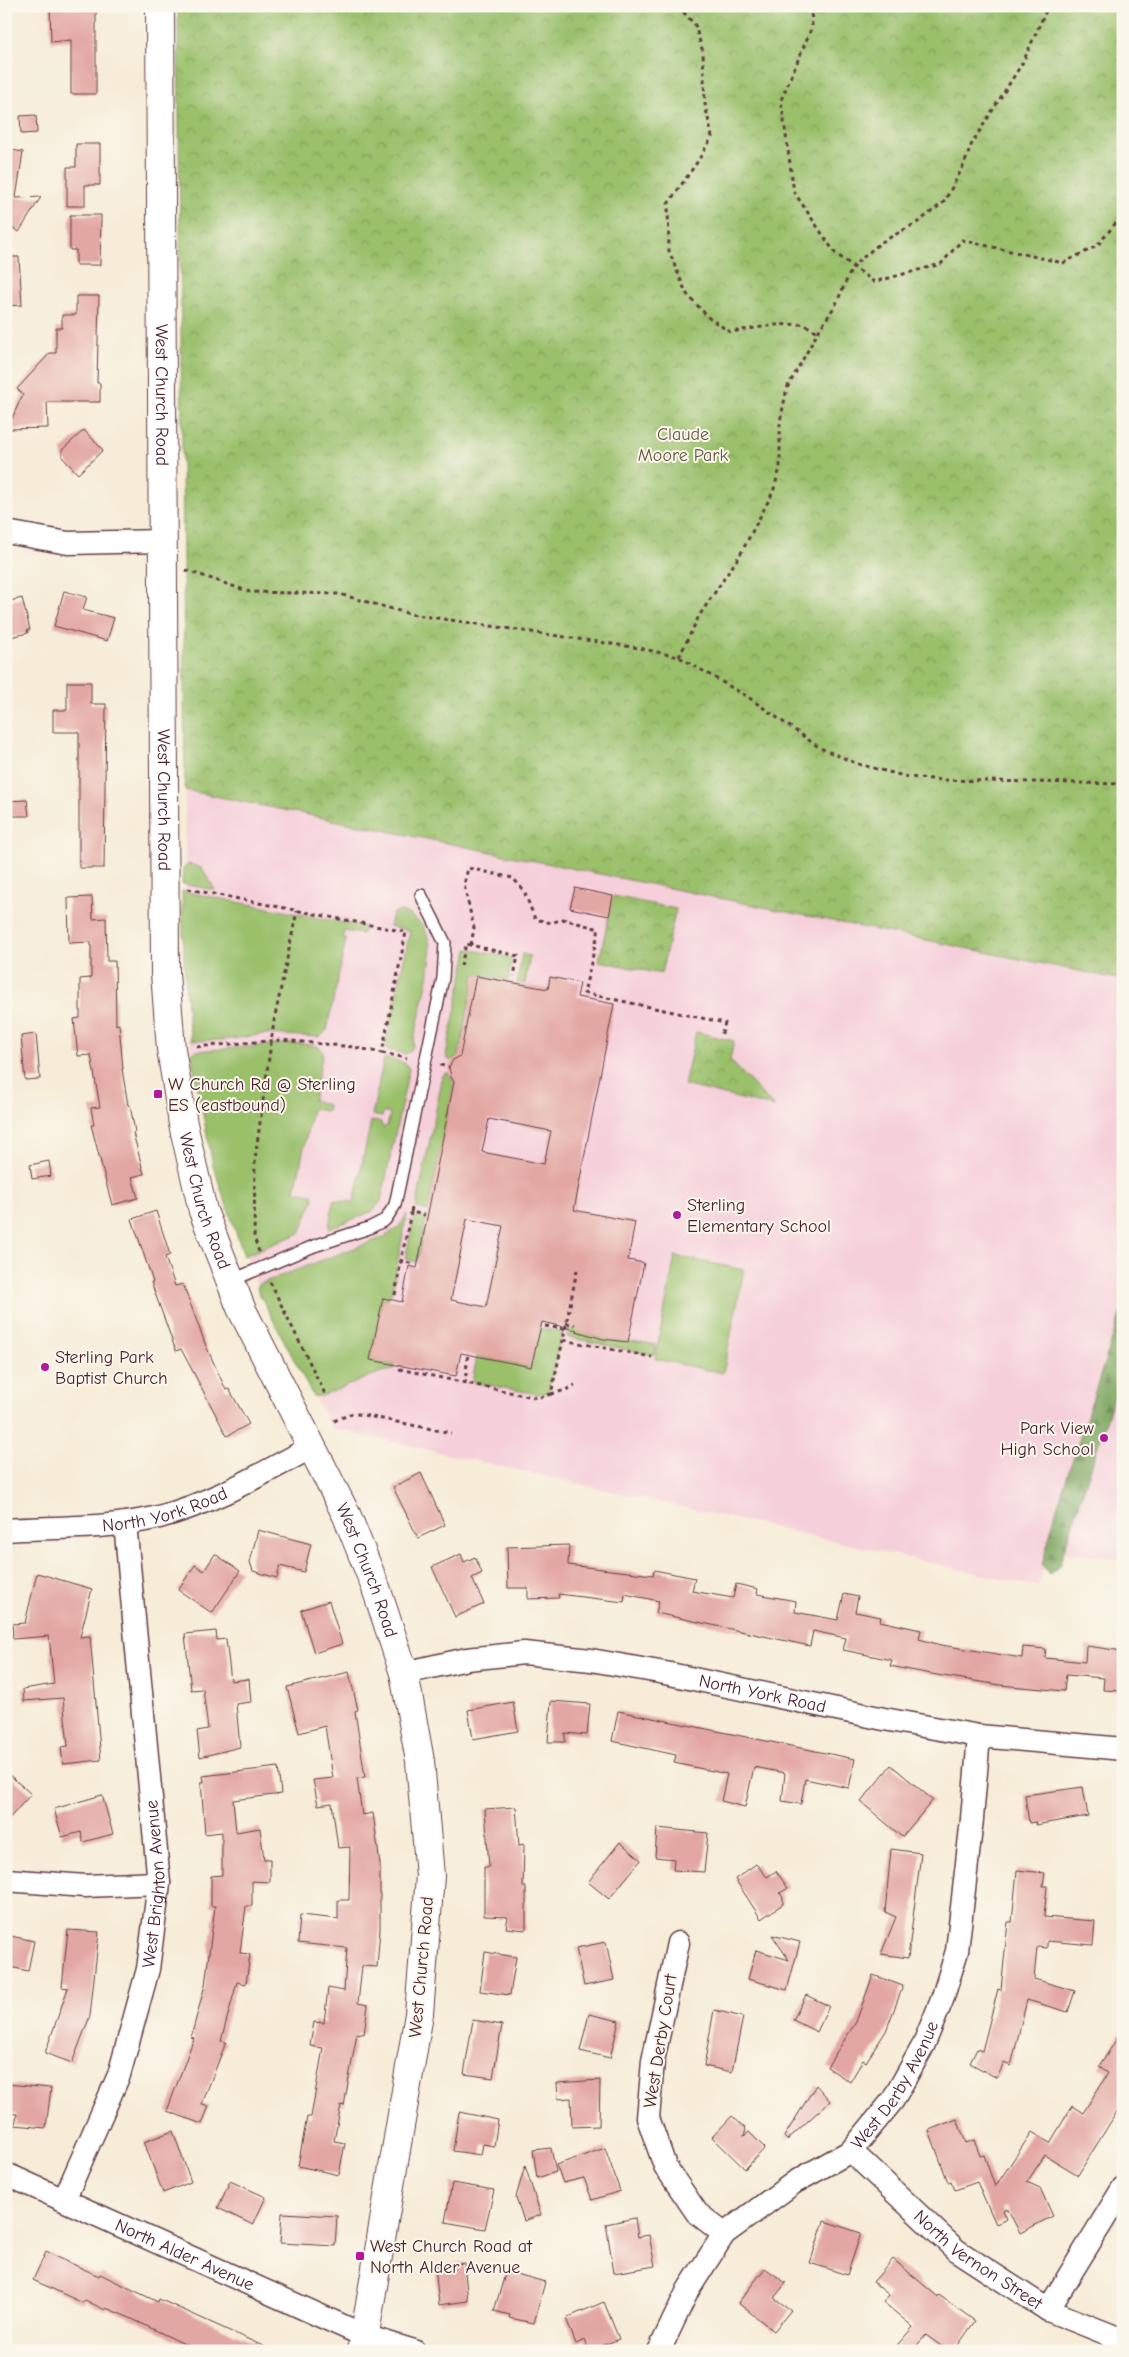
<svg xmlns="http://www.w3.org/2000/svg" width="1129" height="2357" font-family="'Comic Neue',sans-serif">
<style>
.built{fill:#f5cfda}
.green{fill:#9ac06b;stroke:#72704b}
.forest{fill:url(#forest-firs);stroke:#626245}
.park{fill:url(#park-crowns);stroke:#72704b}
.building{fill:#e3a7a3;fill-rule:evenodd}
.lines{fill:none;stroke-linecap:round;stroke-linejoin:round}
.service-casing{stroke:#643e45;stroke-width:14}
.minor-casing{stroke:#643e45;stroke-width:25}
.secondary-casing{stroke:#643e45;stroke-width:30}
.path{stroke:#643e45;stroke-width:3;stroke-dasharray:4 4;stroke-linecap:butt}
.service{stroke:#fff;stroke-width:11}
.minor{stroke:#fff;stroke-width:22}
.secondary{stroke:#fff;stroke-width:28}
.poi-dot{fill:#b5179e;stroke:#fbf7ec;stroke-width:2}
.labels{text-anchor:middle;stroke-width:4;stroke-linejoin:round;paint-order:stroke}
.street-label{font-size:18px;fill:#4a1f2b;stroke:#fbf7ec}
.park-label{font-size:18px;fill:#665741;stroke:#fbf7ec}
.poi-label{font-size:18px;fill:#4a1f2b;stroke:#fbf7ec;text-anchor:start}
</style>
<defs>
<pattern id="forest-firs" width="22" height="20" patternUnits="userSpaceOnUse" patternTransform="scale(1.25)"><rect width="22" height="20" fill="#7ba65f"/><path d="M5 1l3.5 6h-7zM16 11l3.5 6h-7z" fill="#67874f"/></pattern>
<pattern id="park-crowns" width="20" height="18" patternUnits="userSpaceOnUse" patternTransform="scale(1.25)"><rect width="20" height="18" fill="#9ac06b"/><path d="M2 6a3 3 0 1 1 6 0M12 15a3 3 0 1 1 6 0" fill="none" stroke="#809b58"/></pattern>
</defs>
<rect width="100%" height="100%" fill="#fbf7ec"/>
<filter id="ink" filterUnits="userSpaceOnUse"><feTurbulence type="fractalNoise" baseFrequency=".02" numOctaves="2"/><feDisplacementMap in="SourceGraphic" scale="10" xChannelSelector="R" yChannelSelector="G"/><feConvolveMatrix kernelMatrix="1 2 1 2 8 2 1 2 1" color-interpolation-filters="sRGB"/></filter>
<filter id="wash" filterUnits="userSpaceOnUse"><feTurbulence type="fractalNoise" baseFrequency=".0096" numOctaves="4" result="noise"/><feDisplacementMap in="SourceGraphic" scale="20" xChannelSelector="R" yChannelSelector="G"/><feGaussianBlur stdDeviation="1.12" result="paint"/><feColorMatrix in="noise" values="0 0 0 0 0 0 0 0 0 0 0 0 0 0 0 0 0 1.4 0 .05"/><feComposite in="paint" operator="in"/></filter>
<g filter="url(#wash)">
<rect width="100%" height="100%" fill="#f6ecd7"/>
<polygon class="built" points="185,790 1123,980 1123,1559 1049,1552 1038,1587 331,1428 257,1286 216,1172 197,1094 185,1006"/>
<g class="green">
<polygon points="189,864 202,868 215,890 182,884 183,868"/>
<path d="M182,891l183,36 -3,7 -18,-3 -1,8h3l-19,91 -7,7 -55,-3 -41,6 -33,1c-7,-50 -8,-100 -9,-150z"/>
<path d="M401,911c40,15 30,53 23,86 -4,17 -8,35 -12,52l-6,5 -21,-5 25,-118 -21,-5 4,-13z"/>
<polygon points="468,949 512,958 508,980 475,974 459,1055 450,1061 446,1056"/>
<polygon points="522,954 530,956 525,983 517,982"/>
<polygon points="294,1043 318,1046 323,1052 313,1101 328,1105 328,1108 326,1111 312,1109 295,1191 312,1194 314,1199 300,1233 244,1256 213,1165 191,1054 196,1051"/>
<polygon points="384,1058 405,1063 409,1069 381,1201 373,1211 329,1229 333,1200 354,1202 371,1121 381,1122 383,1128 387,1126 390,1115 389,1113 383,1113 382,1117 372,1115"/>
<polygon points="447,1072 454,1082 428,1211 416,1208 443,1075"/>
<polygon points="407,1214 392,1292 388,1298 383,1299 370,1360 395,1365 394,1370 381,1372 322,1396 313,1396 257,1289 259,1284 384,1237 399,1227"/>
<polygon points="414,1216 426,1218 417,1262 405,1259"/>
<polygon points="675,1256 744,1270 723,1373 655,1359"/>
<path d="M569,1327l8,2v2c9,2 18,7 27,8 18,2 34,2 52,6l-2,10 -87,-18z"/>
<polygon points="540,1328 562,1332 548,1393 537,1394 472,1382 477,1357 530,1367"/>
</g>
<polygon class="forest" points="1123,1306 1123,1369 1059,1566 1050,1574 1042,1565 1057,1507"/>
<g class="park">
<polygon points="178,6 1123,6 1123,980 185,790"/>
<polygon points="613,896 676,909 661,974 599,961"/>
<polygon points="696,1032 734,1041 730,1060 774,1107 684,1085"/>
</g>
<g id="blocks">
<g class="building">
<polygon points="50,6 96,6 96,94 71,94 71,40 51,42"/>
<polygon points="36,115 37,133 21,134 20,116"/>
<polygon points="76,144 100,144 100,185 85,185 85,206 67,206 67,167 76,167"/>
<polygon points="6,149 23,152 16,198 41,197 19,232 6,224"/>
<polygon points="70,215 101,215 100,265 76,265 76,250 70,250"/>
<polygon points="6,257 19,257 22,305 6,306"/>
<polygon points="76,296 99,296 97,383 100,383 100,402 47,402 48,428 7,429 23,394 17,389 50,353 56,353 56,328 62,328 62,315 76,315"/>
<polygon points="84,430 103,450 78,474 62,457 62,450"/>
<polygon points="64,591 87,597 83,610 114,618 107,641 54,626"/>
<polygon points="22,598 30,630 27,630 28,633 6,638 6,602"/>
<polygon points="67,682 91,682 91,704 106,704 104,868 79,868 79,732 53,732 53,710 67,710"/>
<polygon points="27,800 29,816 6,816 6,801"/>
<polygon points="575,888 613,896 609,916 570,908"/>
<polygon points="92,897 93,919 106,918 107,961 115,961 116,1025 119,1024 123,1069 122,1069 128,1105 130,1105 135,1132 133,1133 144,1174 132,1177 138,1198 112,1205 91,1125 94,1125 91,1108 100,1107 91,1055 78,1056 74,1019 80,1018 80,979 91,978 91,942 69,943 68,898"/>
<path d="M476,976l72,13 2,-12 30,6 -3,14 37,7 -40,206 61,12 -7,38 16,3 -16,79 -25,-3 -27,-8 1,-1 -35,-8 -11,45 -70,-14 -5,23 -86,-16 13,-62 19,4 7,-36 8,2 37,-186 -3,-5 -2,-10 4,-7 7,-4zM489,1119l62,12 -7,33 -62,-12zM467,1219l36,7 -17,81 -35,-7z"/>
<polygon points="36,1034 40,1079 25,1080 21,1036"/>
<polygon points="49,1161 51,1176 32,1179 30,1165"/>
<polygon points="156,1211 170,1255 165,1257 175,1286 183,1284 206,1346 226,1390 229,1389 249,1424 227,1436 181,1349 176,1351 151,1282 153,1282 132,1219"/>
<polygon points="421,1473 445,1525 418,1538 393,1487"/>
<polygon points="258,1530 311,1544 304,1572 280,1566 277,1578 253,1571 250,1562"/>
<polygon points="569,1545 568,1565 653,1575 654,1570 695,1578 692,1591 733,1598 736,1584 758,1589 757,1594 796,1601 795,1612 838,1620 844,1594 858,1597 855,1612 881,1617 880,1621 921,1630 919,1639 941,1645 1022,1658 1023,1647 1046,1649 1045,1658 1085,1662 1086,1646 1123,1651 1123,1691 1103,1690 1104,1678 1066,1675 1064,1691 1000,1685 931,1674 890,1666 892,1660 843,1650 846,1638 813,1631 810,1646 656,1613 659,1601 625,1594 624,1602 558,1594 559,1598 528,1599 528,1588 508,1588 507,1547"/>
<polygon points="215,1554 240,1571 212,1613 178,1590 195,1565 204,1571"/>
<polygon points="461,1554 464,1562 475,1557 482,1573 472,1578 484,1604 455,1617 432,1567"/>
<polygon points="37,1573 92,1589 80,1637 90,1636 101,1760 63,1764 61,1747 68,1746 63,1698 24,1701 23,1689 54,1684 49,1636 13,1639 12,1624 25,1623"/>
<polygon points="329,1601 342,1644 314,1653 301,1610"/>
<polygon points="216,1631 217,1640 226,1639 231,1681 249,1679 251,1702 236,1704 240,1747 200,1757 197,1731 208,1729 203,1689 191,1690 185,1634"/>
<polygon points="349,1672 358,1710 355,1711 365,1777 357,1778 362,1815 373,1813 380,1864 380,1929 377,1967 362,1966 358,2003 368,2005 364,2034 357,2033 344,2106 341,2105 334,2141 345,2143 339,2175 298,2166 307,2117 311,2117 323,2048 310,2046 314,2022 324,2023 328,1988 344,1991 347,1948 298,1943 300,1915 338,1919 338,1900 349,1900 350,1847 338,1848 332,1803 318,1805 313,1780 333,1778 325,1726 299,1733 287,1687"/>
<polygon points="551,1701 590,1704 587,1735 565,1733 565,1742 548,1742"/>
<polygon points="513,1702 518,1731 473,1739 468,1710"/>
<polygon points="618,1711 855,1759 849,1788 805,1779 801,1804 782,1801 785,1773 754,1767 745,1807 721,1801 727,1774 674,1763 676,1755 612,1741"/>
<polygon points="891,1765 933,1800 902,1837 861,1802"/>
<polygon points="278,1767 281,1794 233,1800 236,1832 260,1828 264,1859 270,1859 270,1882 252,1881 252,1906 246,1906 240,1953 250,1954 246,1984 237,1982 221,2041 226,2042 202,2104 209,2106 202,2124 167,2111 194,2038 191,2037 205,1985 215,1906 211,1906 211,1876 222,1875 222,1832 205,1834 201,1782 204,1782 203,1776"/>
<polygon points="6,1772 31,1794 6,1822"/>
<polygon points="1083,1787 1088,1816 1035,1825 1036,1822 1029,1823 1025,1795"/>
<polygon points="102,1795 113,1834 83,1842 81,1832 62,1837 54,1809"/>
<polygon points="516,1807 519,1845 524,1844 523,1887 526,1887 526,1930 506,1928 508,1917 484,1916 484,1867 489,1867 485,1809"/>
<polygon points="657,1828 708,1833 704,1872 673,1870 674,1859 655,1857"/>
<polygon points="620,1842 641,1860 609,1899 588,1882"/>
<polygon points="891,1849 921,1853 908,1958 881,1954 896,1917 885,1912"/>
<polygon points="756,1864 767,1877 776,1871 788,1888 780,1893 783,1898 783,1904 761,1919 735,1879"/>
<polygon points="1017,1870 1045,1873 1043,1886 1047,1886 1044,1917 1095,1921 1093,1945 1047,1941 1047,1948 1037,1947 1034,1979 1075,1991 1068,2012 1027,2000 1011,2066 1004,2063 997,2078 970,2063 977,2049 982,2051 998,1989 1001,1990 1008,1922 1012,1922"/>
<polygon points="68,1930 99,1932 90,2016 72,2063 45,2053 68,1988 62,1987"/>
<polygon points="6,1935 34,1941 28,1971 6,1966"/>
<polygon points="772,1935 800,1942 787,1990 748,1979 756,1950 789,1960"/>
<polygon points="606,1942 614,1980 584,1986 576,1948"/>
<polygon points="485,1952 516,1957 510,1995 480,1991"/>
<polygon points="873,1975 903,1986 886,2031 866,2062 863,2060 850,2082 827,2067 856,2022"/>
<polygon points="806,1995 829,2006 817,2032 793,2020"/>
<polygon points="714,2010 743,2017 732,2072 704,2066"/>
<polygon points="589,2014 619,2021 610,2058 580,2051"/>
<polygon points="473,2020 502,2025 493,2078 464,2074"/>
<polygon points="1123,2029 1123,2102 1078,2175 1045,2155 1027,2182 1040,2188 1053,2216 1020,2233 1007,2208 1003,2210 1007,2219 996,2224 977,2182 955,2190 951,2181 948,2182 929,2130 957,2119 966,2143 974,2140 980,2156 984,2155 995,2187 1032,2132 1050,2143 1072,2106 1083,2113 1108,2073 1099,2067"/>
<polygon points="600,2080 599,2126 572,2127 571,2098 558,2099 557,2083"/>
<polygon points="6,2084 51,2088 46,2128 15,2125 17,2114 6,2113"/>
<polygon points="816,2085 830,2101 787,2140 784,2137"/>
<polygon points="459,2112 498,2120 494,2146 483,2144 481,2155 453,2151"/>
<polygon points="732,2116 746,2129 744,2136 749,2132 765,2148 745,2169 712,2137"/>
<polygon points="173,2131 191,2182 163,2193 144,2142"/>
<polygon points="551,2148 556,2172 537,2178 533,2150"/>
<polygon points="605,2148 620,2191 592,2200 584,2178 563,2183 556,2165"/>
<polygon points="525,2166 541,2215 524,2221 516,2197"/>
<polygon points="230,2181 266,2197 253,2225 218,2208"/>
<polygon points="452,2183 494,2190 485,2229 445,2222"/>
<polygon points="282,2213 337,2216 335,2246 280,2243"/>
<polygon points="635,2218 638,2237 649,2235 655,2266 614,2273 606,2224"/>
<polygon points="824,2221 861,2233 847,2275 810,2263"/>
<polygon points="46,2252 99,2276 100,2274 158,2302 159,2299 274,2351 199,2351 130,2318 106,2308 105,2310 85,2300 83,2303 33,2280"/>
<polygon points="893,2259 938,2297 939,2295 975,2321 954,2351 948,2351 926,2335 912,2351 892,2351 913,2327 883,2302 889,2295 873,2282"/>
<polygon points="464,2263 468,2301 439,2305 435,2266"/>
<polygon points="765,2268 786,2283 774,2298 791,2310 774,2331 738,2303"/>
<polygon points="506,2271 545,2282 534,2323 509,2318 510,2315 494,2311"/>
<polygon points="604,2302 619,2339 589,2351 585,2340 576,2344 566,2318"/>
</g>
</g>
</g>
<g filter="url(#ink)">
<use href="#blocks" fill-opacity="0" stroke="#643e45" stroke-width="1"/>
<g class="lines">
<defs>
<polyline id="service" points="230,1281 314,1246 369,1228 385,1220 395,1205 443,978 445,943 421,895"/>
<g id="minor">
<polyline points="6,532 68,543 163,541"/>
<path id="s1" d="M6,1530c50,-3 104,-1 153,-13 54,-14 104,-44 153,-70"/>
<path id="s2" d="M404,1673l63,-14 57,-6 67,7 74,13 219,46 95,17 144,13"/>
<polyline points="6,1880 85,1886 159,1883"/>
<polyline points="678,1943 653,2061 648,2118 665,2166 697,2213 724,2234"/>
<path id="s3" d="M851,2151l105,99 92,60 75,30"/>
<path id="s4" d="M6,2174l359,162 49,15"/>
<path id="s5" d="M64,2200l55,-125 29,-106 11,-86 -34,-360"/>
<polyline points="1048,2310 1123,2188"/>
<path id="s6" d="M659,2351l29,-61 36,-56 71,-52 56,-31 42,-51 30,-54 19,-46 15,-49 15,-132 7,-83"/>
</g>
<g id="secondary">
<path id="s7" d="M160,6l5,967 6,76 12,75 20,87 38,97 106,208 29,72 28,85 16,88 10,115 -11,138 -57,337"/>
</g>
</defs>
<use href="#service" class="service-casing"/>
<use href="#minor" class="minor-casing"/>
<use href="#secondary" class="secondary-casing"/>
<g class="path">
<polyline points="678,6 695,25 703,52 705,104 712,137 698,161 668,204 669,251 686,293 709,318 730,332 775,325 803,324 818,332"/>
<polyline points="811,6 812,27 781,100 794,192 835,253 874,282 941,264 962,240 1063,263 1097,246 1123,214"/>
<polyline points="186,570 250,592 339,594 410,614 639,648 679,657 748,697 820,748 858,764 908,777 944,780 1123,784"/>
<polyline points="679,657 699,616 740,555 773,492 780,468 780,422 787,388 818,332 836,304 853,266 880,243 918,222 944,202 964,165 972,143 1023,62 1048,6"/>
<polyline points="188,889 406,932 382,1053 354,1047 282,1040 193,1047"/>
<polyline points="471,945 474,928 464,885 468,868 513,878 524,891 535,919 551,923 563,919 599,929 584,993 725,1023 721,1036"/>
<polyline points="461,966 466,944 518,956 514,976"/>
<polyline points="382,1053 407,1058"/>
<polyline points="440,1065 449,1067"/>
<polyline points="412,1208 411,1212 425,1215"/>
<polyline points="411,1212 401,1261 414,1264"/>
<polyline points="259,1252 254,1237 255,1159 274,1021 297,911"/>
<polyline points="577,1270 563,1340 652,1357"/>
<polyline points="270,1282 325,1394"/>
<polyline points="395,1295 401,1261"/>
<polyline points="566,1323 575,1325"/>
<polyline points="545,1326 565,1329"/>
<polyline points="399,1369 538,1398 551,1394 563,1340"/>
<polyline points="465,1384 468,1352"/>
<polyline points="551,1394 566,1390 575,1385"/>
<polyline points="334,1421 353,1413 451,1433"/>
</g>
<use href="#service" class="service"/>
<use href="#minor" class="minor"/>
<use href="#secondary" class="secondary"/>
</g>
</g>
<g class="poi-dot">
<rect x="153" y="1089" width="10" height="10" rx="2.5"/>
<circle cx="677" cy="1215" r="5"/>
<circle cx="45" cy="1367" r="5"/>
<circle cx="1104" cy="1438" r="5"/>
<rect x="355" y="2251" width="10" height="10" rx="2.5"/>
</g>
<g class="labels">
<g class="street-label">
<text dy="6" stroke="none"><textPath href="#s7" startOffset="389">West Church Road</textPath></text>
<text dy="6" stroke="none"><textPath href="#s7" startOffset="794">West Church Road</textPath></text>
<text dy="6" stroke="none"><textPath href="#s7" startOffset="1199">West Church Road</textPath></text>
<text dy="6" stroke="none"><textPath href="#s1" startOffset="161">North York Road</textPath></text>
<text dy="6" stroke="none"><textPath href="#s7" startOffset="1604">West Church Road</textPath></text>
<text dy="6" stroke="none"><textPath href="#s2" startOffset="364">North York Road</textPath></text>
<text dy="6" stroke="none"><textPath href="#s5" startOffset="332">West Brighton Avenue</textPath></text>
<text transform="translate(421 1967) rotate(-85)" y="6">West Church Road</text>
<text transform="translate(660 2041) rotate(-81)" y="6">West Derby Court</text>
<text dy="6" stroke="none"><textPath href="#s6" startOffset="366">West Derby Avenue</textPath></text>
<text dy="6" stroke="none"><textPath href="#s4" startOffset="196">North Alder Avenue</textPath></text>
<text dy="6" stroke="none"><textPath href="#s3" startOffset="168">North Vernon Street</textPath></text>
</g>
<g class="park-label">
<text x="683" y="440">Claude<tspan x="683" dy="21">Moore Park</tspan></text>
</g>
<g class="poi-label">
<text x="168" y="1090">W Church Rd @ Sterling<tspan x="168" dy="21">ES (eastbound)</tspan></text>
<text x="687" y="1211">Sterling<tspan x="687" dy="21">Elementary School</tspan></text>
<text x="55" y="1363">Sterling Park<tspan x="55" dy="21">Baptist Church</tspan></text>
<text x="1094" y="1434" text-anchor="end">Park View<tspan x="1094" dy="21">High School</tspan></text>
<text x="370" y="2252">West Church Road at<tspan x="370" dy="21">North Alder Avenue</tspan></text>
</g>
</g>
<rect width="1129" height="2357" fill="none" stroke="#fbf7ec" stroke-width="25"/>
</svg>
